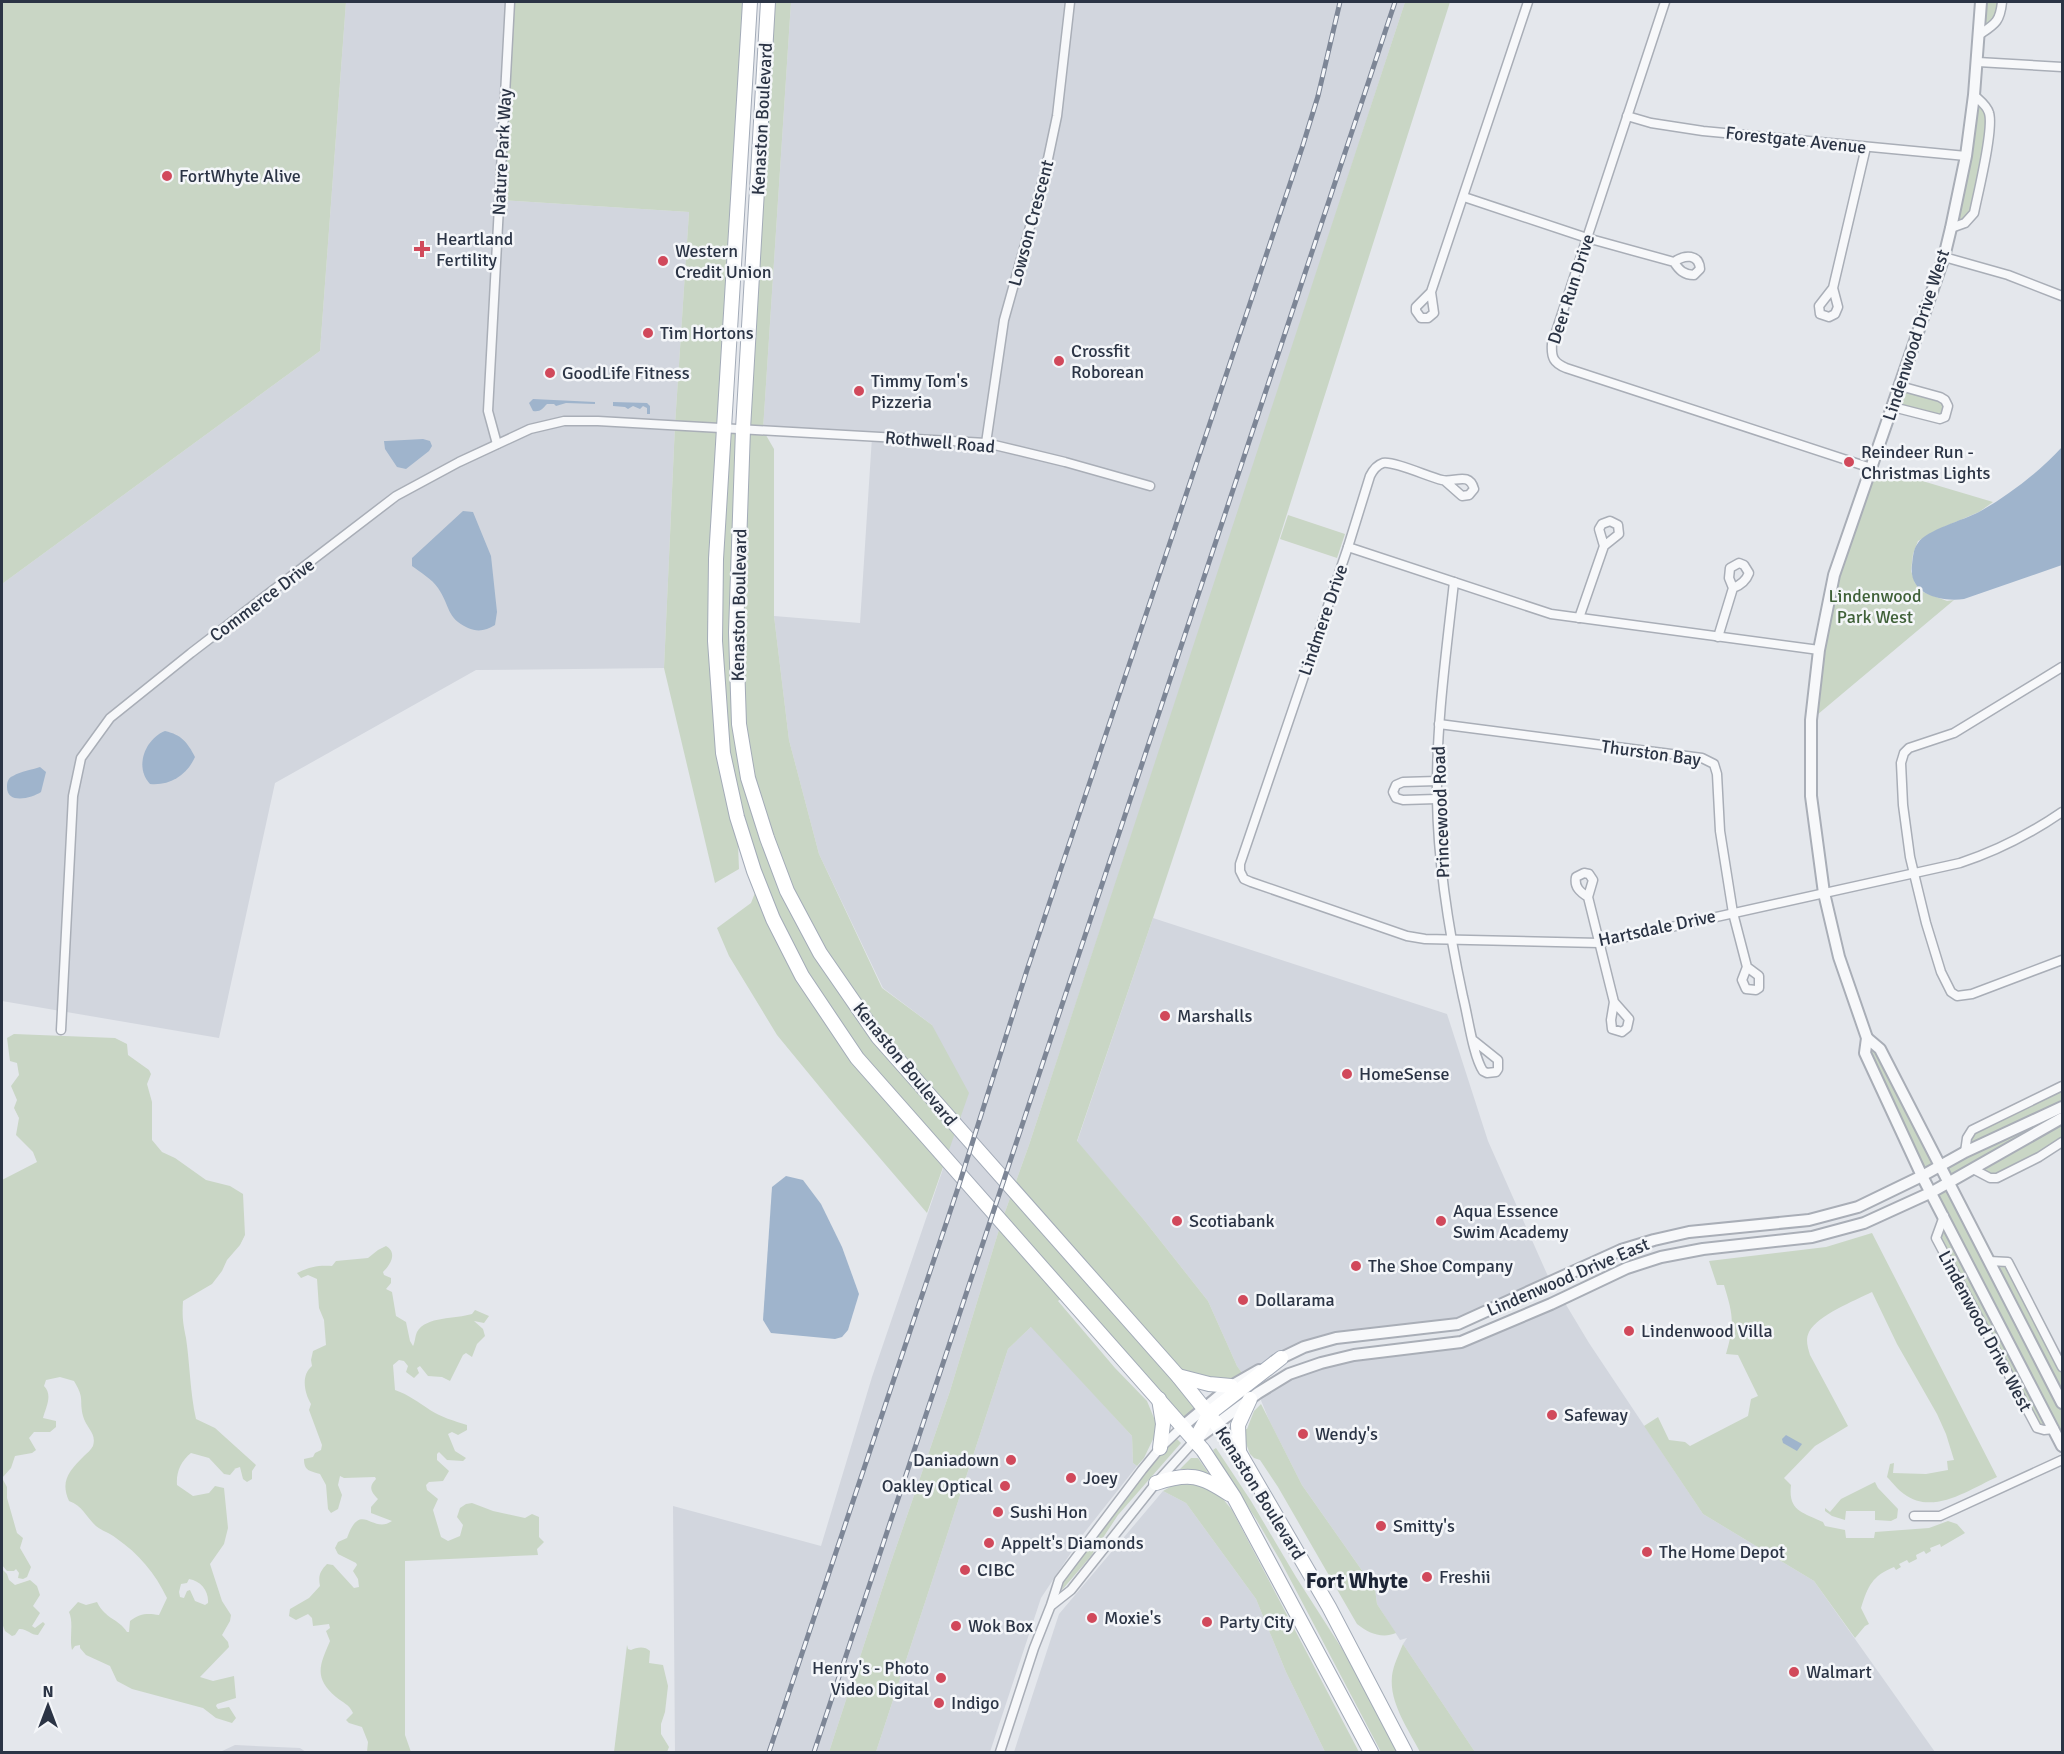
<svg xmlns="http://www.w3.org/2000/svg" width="2064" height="1754" font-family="Signika,sans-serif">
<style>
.built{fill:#d2d6de}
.green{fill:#c9d6c5;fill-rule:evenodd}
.water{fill:#9fb4cc}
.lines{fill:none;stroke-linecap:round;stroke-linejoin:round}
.minor-casing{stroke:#a9aeb7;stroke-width:11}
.tertiary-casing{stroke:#a9aeb7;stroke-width:14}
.primary-casing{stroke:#a3abb8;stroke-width:16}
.minor{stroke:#f7f8fa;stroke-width:8}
.tertiary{stroke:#f7f8fa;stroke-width:10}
.primary{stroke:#fff;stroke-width:14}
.rail-casing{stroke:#7d8696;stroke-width:5}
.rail{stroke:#f4f6f9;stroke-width:3;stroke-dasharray:9;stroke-linecap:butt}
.poi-dot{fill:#d1495b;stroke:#f4f6f9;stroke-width:2}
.labels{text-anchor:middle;stroke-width:5;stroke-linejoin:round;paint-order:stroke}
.street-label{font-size:18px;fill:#2b3445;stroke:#f4f6f9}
.poi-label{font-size:18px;fill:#2b3445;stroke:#f4f6f9;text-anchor:start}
.park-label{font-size:18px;fill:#3f6138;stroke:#f4f6f9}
.quarter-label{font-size:21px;font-weight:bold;fill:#1d2536;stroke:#f4f6f9}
</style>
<rect width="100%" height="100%" fill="#e4e7ec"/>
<g class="built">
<polygon points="346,2 510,2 499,200 689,212 675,425 664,668 476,670 275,783 219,1038 2,1001 2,584 320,351"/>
<polygon points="791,2 1405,2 1237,516 1029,1145 1001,1223 950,1391 890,1565 829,1752 675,1752 673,1506 821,1546 872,1377 946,1160 932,1025 883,988 819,854 789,740 774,616 860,623 872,437 763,430"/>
<polygon points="1153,918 1447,1014 1488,1141 1551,1283 1458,1324 1336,1338 1245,1377 1237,1366 1208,1301 1144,1220 1077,1142"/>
<polygon points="1562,1298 1589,1343 1703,1514 1814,1581 1935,1752 1475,1752 1403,1644 1407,1638 1400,1640 1377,1604 1375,1589 1302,1485 1269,1420 1258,1393 1306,1368 1461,1342"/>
<polygon points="1032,1326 1132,1436 1133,1463 1137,1466 1084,1533 1041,1598 990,1752 876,1752 1008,1349"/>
<polygon points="1163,1491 1186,1503 1256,1599 1286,1672 1325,1752 1014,1752 1059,1614"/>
<polygon points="235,1745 300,1748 306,1752 220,1752"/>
</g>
<g class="green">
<polygon points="2,2 346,2 320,351 2,584"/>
<polygon points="510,2 750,2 725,427 743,429 771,2 791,2 763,430 774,449 774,616 789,740 819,854 882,988 932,1025 969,1093 927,1213 837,1108 777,1035 729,956 717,928 751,903 759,883 737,820 739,869 715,883 664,668 675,425 689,212 499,200"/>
<polygon points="1405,2 1450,2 1279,539 1153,918 1077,1141 1144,1220 1208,1301 1237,1366 1245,1377 1231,1386 1179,1376 1205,1407 1183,1426 1065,1295 1058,1301 1115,1368 1147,1401 1156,1423 1154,1437 1144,1458 1137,1466 1133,1463 1132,1436 1031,1327 1008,1349 876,1752 829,1752 890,1565 950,1391 1001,1223 1029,1145"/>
<polygon points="1981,2 2002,2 2000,15 1979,35"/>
<polygon points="1974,95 1990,113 1974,213 1951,228"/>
<polygon points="1900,386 1945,400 1945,417 1893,407"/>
<polygon points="1872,466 1993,502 1979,512 1939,529 1918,541 1913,554 1911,571 1915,583 1923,592 1947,601 1954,600 1811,720 1834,575"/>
<polygon points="1288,515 1345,534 1337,558 1280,539"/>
<path d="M14,1034l101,4 12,6 1,11 21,15 2,4 -4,10 5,18v38l10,12 13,6 31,22 24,6 13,8 2,41 -5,10 -13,15 -5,11 -10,13 -29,17c-1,16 0,22 3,37 4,27 4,54 10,81l19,9 41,37 -4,6v8l-5,3 -4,-3 -3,-12 -6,2h1l-5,6 -6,-1 -15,-16 -18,-5c-10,8 -15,19 -14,32l16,11 16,-3 6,-7 9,2 4,40 -4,16 -14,20 12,37 9,14 -1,6 -8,14 6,7 1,5 -29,30 13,4 21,-5 2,22 -19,6 -1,2 2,3 11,-2 7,11 -4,5 -16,-5 -13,-10 -71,-19 -15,-8 -7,-15 -24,-11 -6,-7v-3l-5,1 -3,4c-3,-12 2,-27 -3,-38l9,-10 8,3 11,-3c9,18 21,16 30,30h2l1,-11c10,-8 18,-8 29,-6l8,-17c-12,-25 -28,-44 -51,-60 -6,-5 -14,-7 -20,-12 -9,-8 -14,-21 -27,-25 -9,-20 0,-30 15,-45 3,-3 7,-6 9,-10 4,-13 -7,-18 -10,-30 -4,-17 2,-17 -9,-35l-14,-4 -14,3 -2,6c9,9 2,21 -1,32l13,3v6l-6,5h-16l-5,6 7,12 -4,3 -17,3 -4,12 -9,10 5,9v11l10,35 6,5 -3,10 11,19 -4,10 -4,2 -5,-1 1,-5 -3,-4 -2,2h-7l-5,-6v-385l35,-18 -4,-10 -17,-17 3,-17 -5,-10 3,-8 -6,-14 8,-11 -2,-12 -7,-2 -3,-23zM189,1579c12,2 20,12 19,24l-3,2 -10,-4 -5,-11 -3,1 -3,7 -4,-1 -1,-5 2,-8 6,-1z"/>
<polygon points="1867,1038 1880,1049 1940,1166 1965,1152 1972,1130 2062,1086 2062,1142 1997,1178 1973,1169 1949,1182 1989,1261 2008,1262 2062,1367 2062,1446 2054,1429 2037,1428 1936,1238 1944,1216 1932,1192 1948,1182 1940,1166 1922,1176 1865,1054"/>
<path d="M1872,1233l125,244c-27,12 -64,39 -93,17 -6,-4 -11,-11 -17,-17l3,-13 4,-1 -1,10 33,1 22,-4 -1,-9 7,-1 -8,-26 -9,-20 -40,-70 -25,-52c-18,9 -54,23 -63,40 -4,8 -1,16 1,23l38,71 -33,20 -31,32 7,7c-3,26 11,27 32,37l2,4 20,4 1,8h28l1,-6 54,-4 19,-7 9,3 8,9 -24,14 -1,-3 -10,4 1,3 -5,3 -2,-3 -8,4 1,4 -8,4 -2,-3 -8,4 2,3 -5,3 -2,-3c-22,9 -26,19 -33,41l8,16 -4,2 -10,12 -41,-57 -111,-67 -59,-88 14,-9 11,23 16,2 5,4 58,-30 3,-17 7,-3 -20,-41 -12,-1c9,-31 7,-39 -2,-69h-7l-8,-24 117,-14z"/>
<path d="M386,1246c12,7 4,19 -3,26l1,3 7,3v5l-5,6 6,3 4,24 10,6 4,19 3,5c2,-3 2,-10 4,-14 9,-16 39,-13 55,-18l3,-4 14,6 -5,7 -10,-2 9,8 2,7 -8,8 -5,13 -6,-4 -3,2 -13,26 -8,-4 -14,-1 -8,-10 -3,2 2,5 -5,5 -8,-6 2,-6 -4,-5 -5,-1 -6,5 2,25c14,5 23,12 35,20 11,7 24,11 37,15v5l-9,5 -6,-3 -4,2 7,17 11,7 -3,3 -16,-1 -8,-8 -2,2v6l12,11 -6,10 -14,1 -3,3 1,5 11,9 -5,11 8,27 7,4 12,-5 3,-11 -6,-8 3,-9 6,-4 6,-1 21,8 32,7 7,-4 7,3v20l5,5 -7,7 1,6 -133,6v174l6,17h-44l1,-10 -6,-15 -13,-4 -3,-3 7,-7c-4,-9 -10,-10 -17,-16 -23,-20 -16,-32 -6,-56l-4,-10 4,-3 -1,-4 -16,2 -1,-8 -4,-4 -12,6 -7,-4 1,-7 19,-11 11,-12c-2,-10 0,-15 7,-22l6,1 21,23 5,-1 -1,-8 -5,-8 4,-6 -1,-2 -18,-9 -3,-6 3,-6 9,-4c14,-39 25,-3 45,-17l-21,-8v-6l7,-8c-7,-7 -10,-12 -2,-20l-1,-2 -31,1 -4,-2 -2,9 4,10 -4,14 -7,4 -3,-4 -2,-24 -6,-11c-10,-3 -16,-3 -16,-15l9,-2 2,-4 6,-3 1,-5 -13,-35 2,-6c-7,-12 -10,-29 1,-38l-1,-6 2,-9 13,-6 -2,-25 -5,-12 -2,-29 -9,-4 -7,3 -4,-5c12,-6 22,-8 35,-7l4,-5 32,-3 10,-8z"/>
<path d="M1261,1404l41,81 73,104 2,15 19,29c-14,6 -28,0 -39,-9l-79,-137 -18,-27 -6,-2 -4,-4 -6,-16 -1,-9h4l7,-18z"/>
<path d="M1177,1439l4,4 -63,72 -27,41 -29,34c4,-30 79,-113 102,-140z"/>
<polygon points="1216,1448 1251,1501 1296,1577 1346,1655 1398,1752 1381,1752 1280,1560 1256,1519 1219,1463 1213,1450"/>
<polygon points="1191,1458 1198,1458 1209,1474 1197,1470 1180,1469"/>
<polygon points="1193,1481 1219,1494 1232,1510 1359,1752 1325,1752 1286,1672 1256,1599 1186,1503 1163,1491 1177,1483"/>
<polygon points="1875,1482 1878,1488 1898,1509 1897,1518 1891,1521 1875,1520 1875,1511 1846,1511 1845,1520 1832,1516 1825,1511 1825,1508 1830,1512 1841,1499"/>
<path d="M2,1569l5,5 2,6 6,5 15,-5 7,6 3,9 -7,11 7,7 -8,13 3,2 8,-6 2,2 -7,11c-7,0 -12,-7 -19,-6l-4,6 -3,1 -7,-5 -3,-8z"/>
<path d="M1403,1644l72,108h-55c-11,-22 -31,-49 -28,-76 1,-10 7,-22 11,-32z"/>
<path d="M627,1645l1,4 3,1c6,-3 14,-4 19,1l-1,12 14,2 5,21 -3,26 -4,12v10l8,13 -2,5h-53z"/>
</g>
<g class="water">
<path d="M533,399l62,3v2l-29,-1 -10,3 -2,-2h-7c-5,5 -6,8 -14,7l-4,-8z"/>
<polygon points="613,402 647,403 650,406 650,414 647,414 647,408 643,406 640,409 633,406 628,409 625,407 613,406"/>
<polygon points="423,439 430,441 432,446 429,451 406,469 397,467 385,449 384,441 386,441"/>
<path d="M2062,447v118l-98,34c-23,3 -56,-4 -52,-34 1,-7 1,-16 6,-22 8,-13 46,-23 61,-31 30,-17 59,-39 83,-65z"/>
<path d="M463,511l10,1 18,44 6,56 -2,13c-9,6 -18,7 -27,3 -22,-10 -18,-23 -30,-40 -6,-9 -18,-16 -26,-22v-8z"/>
<path d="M165,731c17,4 22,11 30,26 -8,18 -25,29 -45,27 -16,-17 -5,-45 15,-53z"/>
<path d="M40,767l6,5 -5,20c-9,6 -34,13 -34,-5 0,-5 1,-9 6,-11 8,-5 19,-6 27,-9z"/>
<polygon points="786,1176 803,1180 821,1204 842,1247 859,1294 848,1330 842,1337 835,1339 771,1333 763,1320 772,1187"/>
<polygon points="1786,1435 1802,1444 1797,1451 1783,1443 1782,1439"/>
</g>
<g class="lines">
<defs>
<g id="minor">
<path d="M1665,2l-113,342c-1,14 2,19 14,24l305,100"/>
<path d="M1979,35c16,-11 21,-13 23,-33"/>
<polyline points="1978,62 2062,67"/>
<polyline points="1627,116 1651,123 1703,131 1966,156"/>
<path d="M1464,197l123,41 87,24c5,8 10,13 20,13l6,-6c-1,-15 -15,-15 -26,-7"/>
<path d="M1951,228l14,-5 9,-10c4,-20 20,-84 15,-100 -2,-8 -10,-13 -15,-18"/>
<polyline points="1944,257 2008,275 2062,296"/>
<polyline points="1833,288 1819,306 1820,314 1829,317 1835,314 1838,307 1833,288 1866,147"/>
<polyline points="1431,292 1434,313 1428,318 1421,318 1416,311 1416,307 1431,292 1528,2"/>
<polyline points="1893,407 1940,419 1945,417 1948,406 1945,400 1940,397 1900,386"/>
<polyline points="986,443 1004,320 1045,173 1057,116 1070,2"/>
<polyline points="497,444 488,411 510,2"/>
<path d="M1348,547l22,-71c3,-6 7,-11 13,-13 11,-2 46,14 59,17 12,3 27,-9 32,9l-5,6 -7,1 -17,-15"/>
<path d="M1454,582c-8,72 -18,144 -17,217 1,67 12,133 26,198 5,19 10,59 20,74l4,2 9,-1 2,-3v-9l-25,-20"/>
<polyline points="1579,618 1604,546 1619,534 1618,525 1610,521 1602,524 1599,529 1604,546"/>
<path d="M1718,637l15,-49 -4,-10 1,-10 9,-5 5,2 5,8c-3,8 -8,12 -16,15"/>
<path d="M1819,650l-268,-36 -203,-67 -108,317v7l4,8 7,3 156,54 18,3 174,4 361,-80c37,-12 70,-29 102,-51"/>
<polyline points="2062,667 1954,733 1909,748 1904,753 1901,763 1903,805 1910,857 1926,923 1941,972 1951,992 1957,996 1972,994 2062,960"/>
<polyline points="1439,724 1702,758 1714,764 1717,774 1720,831 1733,913 1747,967 1742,980 1746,989 1756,990 1759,988 1759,976 1747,967"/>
<polyline points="1437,799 1403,800 1396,798 1393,792 1396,785 1403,782 1437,781"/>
<path d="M1588,897c-8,-5 -14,-10 -12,-20l8,-4 5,1 4,6 -5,17 26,105 -3,18 1,9 10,3 5,-4 2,-9 -15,-17"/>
<polyline points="61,1030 73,796 81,758 110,718 191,653 396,496 459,462 530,429 564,421 598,421 986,443 1065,462 1150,486"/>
<polyline points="1965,1152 1967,1138 1972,1130 2062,1086"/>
<polyline points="1973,1169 1990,1178 1997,1178 2039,1157 2062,1142"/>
<polyline points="1944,1216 1936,1238 2037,1428 2044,1430 2054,1429"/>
<polyline points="1989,1261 2008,1262 2062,1367"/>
<polyline points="1914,1516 1940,1516 2062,1460"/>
<polyline points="1052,1605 1071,1590 1156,1483 1195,1440"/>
<polyline points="1000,1752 1034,1648 1051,1605 1059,1580 1142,1470 1160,1448 1183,1426"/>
</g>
<g id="tertiary">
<polyline points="1981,2 1974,95 1966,156 1951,228 1944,257 1834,575 1819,650 1811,720 1811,796 1824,893 1839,957 1867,1038 1865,1053 1922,1176 2062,1446"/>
<polyline points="1867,1038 1880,1049 2062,1403"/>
<polyline points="1275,1361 1304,1347 1336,1338 1458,1324 1621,1250 1654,1240 1689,1232 1809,1220 1858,1207 1922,1176 1965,1152 2062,1107"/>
<polyline points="1183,1426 1231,1386 1259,1370"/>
<polyline points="1198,1438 1258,1393 1289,1374 1321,1363 1354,1355 1461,1342 1551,1304 1627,1268 1661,1257 1703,1249 1812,1237 1864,1223 1932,1192 2062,1118"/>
</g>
<g id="primary">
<polyline points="750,2 716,559 715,641 723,753 737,817 754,871 773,919 802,976 857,1058 1203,1450 1234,1497 1371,1752"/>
<polyline points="768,2 743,429 736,632 739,724 748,778 767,838 787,891 820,953 878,1037 1178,1376 1239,1452 1329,1607 1405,1752"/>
<polyline points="1178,1376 1209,1384 1231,1386"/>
<polyline points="1159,1399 1163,1424 1160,1448"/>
<polyline points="1195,1440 1210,1413 1281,1358"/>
<polyline points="1239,1452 1238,1425 1250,1399"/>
<path d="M1156,1483c33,-11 45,-8 73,11"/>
</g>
</defs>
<use href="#minor" class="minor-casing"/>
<use href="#tertiary" class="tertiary-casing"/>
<use href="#primary" class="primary-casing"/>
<use href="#minor" class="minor"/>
<use href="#tertiary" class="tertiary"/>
<use href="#primary" class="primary"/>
<defs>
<g id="rail">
<polyline points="769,1752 958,1188 1027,970 1302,148 1318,96 1340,2"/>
<polyline points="814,1752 1395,2"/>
</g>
</defs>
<use href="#rail" class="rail-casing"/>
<use href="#rail" class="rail"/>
</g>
<g class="poi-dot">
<circle cx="167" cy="176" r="6"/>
<path d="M419 240h6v6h6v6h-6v6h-6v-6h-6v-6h6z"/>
<circle cx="663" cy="261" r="6"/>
<circle cx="648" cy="333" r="6"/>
<circle cx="1059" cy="361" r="6"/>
<circle cx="550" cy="373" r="6"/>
<circle cx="859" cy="391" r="6"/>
<circle cx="1849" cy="462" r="6"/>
<circle cx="1165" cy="1016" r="6"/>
<circle cx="1347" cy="1074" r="6"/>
<circle cx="1177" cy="1221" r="6"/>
<circle cx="1441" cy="1221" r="6"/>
<circle cx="1356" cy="1266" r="6"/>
<circle cx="1243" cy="1300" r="6"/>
<circle cx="1629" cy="1331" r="6"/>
<circle cx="1552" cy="1415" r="6"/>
<circle cx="1303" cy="1434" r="6"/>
<circle cx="1011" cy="1460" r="6"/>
<circle cx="1071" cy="1478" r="6"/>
<circle cx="1005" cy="1486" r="6"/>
<circle cx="998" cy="1512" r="6"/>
<circle cx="1381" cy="1526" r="6"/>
<circle cx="989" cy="1543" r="6"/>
<circle cx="1647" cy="1552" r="6"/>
<circle cx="965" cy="1570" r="6"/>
<circle cx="1427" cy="1577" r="6"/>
<circle cx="1092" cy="1618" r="6"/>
<circle cx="1207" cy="1622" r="6"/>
<circle cx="956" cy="1626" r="6"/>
<circle cx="1794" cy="1672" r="6"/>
<circle cx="941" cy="1678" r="6"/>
<circle cx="939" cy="1703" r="6"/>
</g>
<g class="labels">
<g class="street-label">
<text transform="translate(762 119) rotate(-87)" y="6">Kenaston Boulevard</text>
<text transform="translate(1796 140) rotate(6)" y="6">Forestgate Avenue</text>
<text transform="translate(502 152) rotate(-87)" y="6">Nature Park Way</text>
<text transform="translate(1031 223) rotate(-75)" y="6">Lowson Crescent</text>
<text transform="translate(1571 289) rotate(-72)" y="6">Deer Run Drive</text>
<text transform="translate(1916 335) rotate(-72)" y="6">Lindenwood Drive West</text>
<text transform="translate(940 442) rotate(5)" y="6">Rothwell Road</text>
<text transform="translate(262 600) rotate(-37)" y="6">Commerce Drive</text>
<text transform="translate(739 605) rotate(-89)" y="6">Kenaston Boulevard</text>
<text transform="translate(1323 620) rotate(-71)" y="6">Lindmere Drive</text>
<text transform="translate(1651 753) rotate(8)" y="6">Thurston Bay</text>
<text transform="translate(1441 812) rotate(-92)" y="6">Princewood Road</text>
<text transform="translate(1657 928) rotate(-12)" y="6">Hartsdale Drive</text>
<text transform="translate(905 1064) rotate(51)" y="6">Kenaston Boulevard</text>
<text transform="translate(1568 1277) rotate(-23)" y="6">Lindenwood Drive East</text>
<text transform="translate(1985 1331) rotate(62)" y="6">Lindenwood Drive West</text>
<text transform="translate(1260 1493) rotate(58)" y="6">Kenaston Boulevard</text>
</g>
<g class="poi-label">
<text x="179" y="182">FortWhyte Alive</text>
<text x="436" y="245">Heartland<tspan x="436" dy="21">Fertility</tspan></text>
<text x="675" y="257">Western<tspan x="675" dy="21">Credit Union</tspan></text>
<text x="660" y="339">Tim Hortons</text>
<text x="1071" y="357">Crossfit<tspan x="1071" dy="21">Roborean</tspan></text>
<text x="562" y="379">GoodLife Fitness</text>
<text x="871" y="387">Timmy Tom's<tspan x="871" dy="21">Pizzeria</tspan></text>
<text x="1861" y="458">Reindeer Run -<tspan x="1861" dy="21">Christmas Lights</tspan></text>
<text x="1177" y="1022">Marshalls</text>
<text x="1359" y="1080">HomeSense</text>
<text x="1453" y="1217">Aqua Essence<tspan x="1453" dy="21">Swim Academy</tspan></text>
<text x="1189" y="1227">Scotiabank</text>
<text x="1368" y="1272">The Shoe Company</text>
<text x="1255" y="1306">Dollarama</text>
<text x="1641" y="1337">Lindenwood Villa</text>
<text x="1564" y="1421">Safeway</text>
<text x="1315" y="1440">Wendy's</text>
<text x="999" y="1466" text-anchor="end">Daniadown</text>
<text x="1083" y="1484">Joey</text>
<text x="993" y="1492" text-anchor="end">Oakley Optical</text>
<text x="1010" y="1518">Sushi Hon</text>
<text x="1393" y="1532">Smitty's</text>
<text x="1001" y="1549">Appelt's Diamonds</text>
<text x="1659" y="1558">The Home Depot</text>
<text x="977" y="1576">CIBC</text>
<text x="1439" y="1583">Freshii</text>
<text x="1104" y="1624">Moxie's</text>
<text x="1219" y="1628">Party City</text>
<text x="968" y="1632">Wok Box</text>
<text x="929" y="1674" text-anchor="end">Henry's - Photo<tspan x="929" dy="21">Video Digital</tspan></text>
<text x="1806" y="1678">Walmart</text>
<text x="951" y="1709">Indigo</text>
</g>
<g class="park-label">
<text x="1875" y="602">Lindenwood<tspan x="1875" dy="21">Park West</tspan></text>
</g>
<g class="quarter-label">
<text x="1357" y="1588">Fort Whyte</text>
</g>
</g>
<rect width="2064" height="1754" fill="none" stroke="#2b3445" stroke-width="6"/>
<g transform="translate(48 1706)" stroke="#f4f6f9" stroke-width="4.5" paint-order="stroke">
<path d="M0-4.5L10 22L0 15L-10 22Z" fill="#2b3445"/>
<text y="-9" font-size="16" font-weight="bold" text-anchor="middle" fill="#2b3445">N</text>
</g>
</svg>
